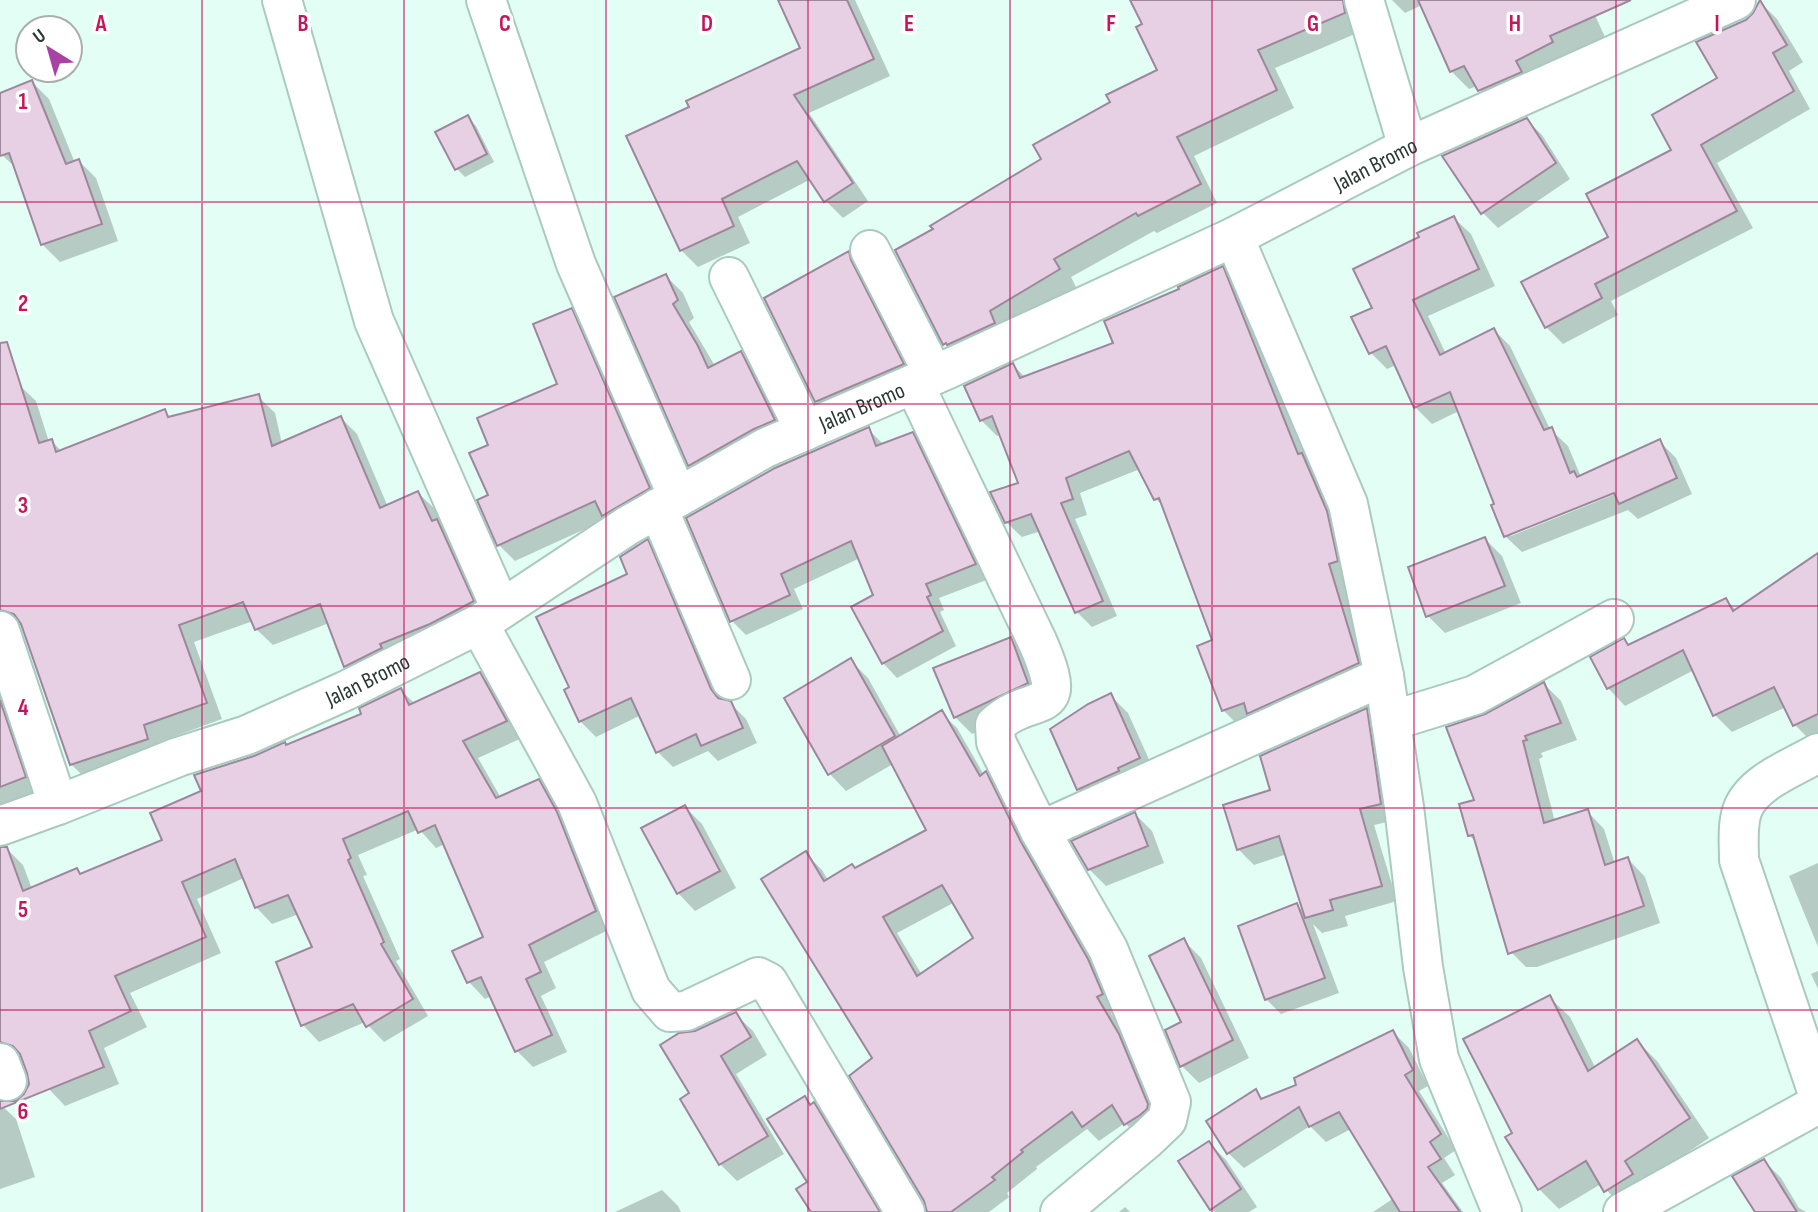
<svg xmlns="http://www.w3.org/2000/svg" width="1818" height="1212" font-family="'Sofia Sans Condensed',sans-serif">
<style>
.shadow{fill:#0003;fill-rule:evenodd}
.building{fill:#e7cfe4;stroke:#9d879b;stroke-width:2;fill-rule:evenodd}
.lines{fill:none;stroke-linecap:round;stroke-linejoin:round}
.minor-casing{stroke:#aacabf;stroke-width:42}
.minor{stroke:#fff;stroke-width:38}
.grid{fill:none;stroke:#c2185b;stroke-width:2;stroke-opacity:0.55}
.labels{text-anchor:middle;stroke-width:7;stroke-linejoin:round;paint-order:stroke}
.street-label{font-size:23px;fill:#2b3834;stroke:#fff}
.grid-label{font-size:23px;text-anchor:middle;font-weight:bold;fill:#c2185b;stroke:#fff;stroke-width:7;stroke-linejoin:round;paint-order:stroke}
</style>
<rect width="100%" height="100%" fill="#e3fef5"/>
<g class="shadow">
<polygon points="780,0 855,0 890,76 809,113 868,201 843,218 826,201 811,179 738,217 750,243 698,267 681,250 691,108 803,49"/>
<polygon points="1132,0 1370,0 1362,31 1275,68 1294,108 1194,156 1217,203 1157,233 1154,231 1071,277 1076,287 1007,329 963,362 945,344 897,251 935,230 1044,160 1112,103 1159,71 1144,25"/>
<polygon points="1392,0 1588,0 1605,37 1566,54 1570,60 1498,108 1477,86 1469,89 1451,71 1425,11 1420,6 1405,13"/>
<polygon points="1761,3 1777,19 1803,62 1789,71 1810,109 1717,163 1753,228 1611,301 1618,315 1563,344 1546,327 1673,150 1719,79 1746,21 1755,14"/>
<polygon points="32,82 49,99 75,163 79,161 96,178 118,241 60,262 43,245 16,168 2,155 0,149 0,95"/>
<polygon points="467,117 476,126 494,162 465,177 457,169"/>
<polygon points="1527,120 1542,135 1570,179 1498,228 1483,213 1445,156"/>
<path d="M1454,218l17,16 24,52 -67,30 18,38 48,-24 16,16 40,83 18,17 13,31 78,-36 17,17 16,36 -54,25 -10,-9 -106,42 -17,-16 -9,-31 -37,-94 -27,13 -17,-17 -19,-42 -9,4 -16,-16 3,-44 48,-71zM1622,488l1,3 -112,45v-4z"/>
<polygon points="848,253 865,270 920,382 834,419 817,401 766,298"/>
<polygon points="1222,268 1238,284 1317,470 1352,576 1344,579 1373,679 1239,726 1223,710 1214,641 1165,508 1156,499 1140,469 1080,493 1087,515 1075,519 1117,616 1092,627 1077,612 1041,531 1022,537 1006,522 1020,484 1001,434 997,436 981,420 1013,365 1026,378 1115,344 1181,290"/>
<polygon points="666,276 683,293 694,318 689,322 715,366 741,353 758,370 791,437 707,482 690,465 617,298"/>
<polygon points="571,311 587,327 665,504 607,519 515,561 499,545 479,501 490,496 491,446 559,385"/>
<polygon points="19,385 36,401 49,442 52,441 62,452 164,411 171,418 258,396 275,413 282,444 341,418 357,434 388,507 418,493 435,509 442,526 453,537 489,618 362,683 345,666 329,623 273,645 256,629 253,621 194,642 222,719 159,742 164,755 88,781 71,764 23,626 9,626 0,633 0,391"/>
<polygon points="868,429 883,444 912,434 927,448 989,579 939,598 944,610 940,612 956,646 897,678 883,663 875,596 860,558 794,589 803,609 746,635 732,621"/>
<polygon points="1485,539 1502,556 1521,603 1445,633 1428,616"/>
<polygon points="647,542 663,557 724,701 730,703 746,719 757,743 718,761 708,751 673,767 658,752 641,715 596,737 580,721 566,690 571,688"/>
<polygon points="1818,555 1818,739 1812,742 1795,725 1786,707 1732,732 1715,715 1694,670 1625,706 1608,688 1593,658 1624,640 1630,646 1726,600 1736,610"/>
<polygon points="1011,639 1028,656 1044,700 972,734 955,717"/>
<path d="M851,661l17,17 33,59 40,-24 16,15 27,47 2,-1 16,16 102,187 14,33 -7,3 24,39 28,69 -21,19 -17,-17 -26,18 -12,-12 -51,38 1,2 -30,24 2,4 -20,15h-60l-123,-358 16,16 6,10 28,-10 73,-40 -36,-66 -47,27 -17,-18zM955,902l21,36 -54,37 -25,-42z"/>
<polygon points="0,671 41,794 0,828"/>
<polygon points="480,674 496,691 522,738 478,758 501,798 538,781 555,797 612,928 544,962 556,988 541,996 567,1052 533,1067 517,1051 491,996 485,999 469,982 454,952 485,938 445,844 436,848 419,829 358,855 367,875 363,876 400,959 396,961 428,1016 384,1042 365,1022 319,1042 303,1025 314,948 299,914 272,924 256,907 244,878 197,899 221,953 130,993 147,1027 104,1048 119,1084 65,1106 49,1089 25,1027 0,1038 0,849 6,848 23,865 32,889 76,870 82,875 164,841 203,792 287,747 364,715 401,690 415,704"/>
<polygon points="1544,684 1561,701 1577,740 1541,753 1543,757 1539,759 1555,822 1587,811 1604,829 1615,864 1628,859 1645,877 1660,923 1537,967 1526,967 1508,949 1477,843 1469,835 1477,801 1486,716"/>
<polygon points="1111,696 1128,713 1156,775 1096,806 1079,789"/>
<polygon points="1366,710 1382,726 1396,820 1374,825 1397,901 1345,916 1348,926 1322,933 1313,924 1339,993 1281,1014 1266,999 1297,905 1305,913 1287,854 1254,865 1238,849 1272,791"/>
<polygon points="685,807 702,824 736,888 695,911 678,893 643,828"/>
<polygon points="1135,814 1152,831 1164,863 1106,886 1089,869"/>
<polygon points="1818,863 1818,947 1789,876"/>
<polygon points="1184,941 1201,958 1249,1058 1199,1083 1182,1066 1167,1031 1183,1022"/>
<polygon points="1818,971 1818,989 1811,974"/>
<polygon points="1549,997 1570,1017 1596,1069 1637,1041 1657,1061 1709,1138 1644,1182 1626,1211 1601,1184 1559,1209 1539,1189 1514,1133"/>
<polygon points="735,1014 753,1031 767,1055 736,1074 784,1154 737,1181 720,1164 692,1094 696,1032"/>
<polygon points="1393,1032 1409,1048 1428,1086 1419,1091 1456,1150 1444,1158 1455,1175 1442,1183 1463,1212 1373,1212 1394,1198 1351,1129 1326,1142 1310,1126 1244,1168 1228,1153 1256,1091 1264,1100 1298,1086"/>
<polygon points="805,1098 830,1120 884,1212 809,1212 812,1210"/>
<polygon points="0,1104 16,1119 35,1177 0,1189"/>
<polygon points="1209,1143 1226,1160 1257,1207 1249,1212 1215,1212 1211,1209"/>
<polygon points="1764,1161 1781,1178 1799,1208 1806,1212 1757,1212"/>
<polygon points="662,1190 678,1206 681,1212 615,1212"/>
<polygon points="1125,1207 1130,1212 1119,1212"/>
</g>
<g class="building">
<polygon points="778,0 847,0 874,59 794,95 853,183 824,202 797,161 722,199 734,226 680,251 626,136 689,107 686,101 800,48"/>
<polygon points="1130,0 1343,0 1345,13 1258,50 1277,90 1177,137 1201,184 1138,216 1136,213 1054,259 1060,269 990,311 995,323 947,345 946,343 943,345 895,250 933,229 930,226 1041,159 1033,145 1110,102 1106,95 1157,70 1136,27 1142,24"/>
<polygon points="1418,0 1631,0 1550,36 1553,42 1516,61 1522,72 1478,91 1464,66 1450,72"/>
<polygon points="1760,0 1787,45 1773,53 1794,91 1701,145 1737,211 1595,284 1602,298 1545,328 1521,282 1608,237 1586,194 1671,150 1652,115 1717,78 1696,42 1746,20 1753,13"/>
<polygon points="32,80 66,164 79,159 102,224 41,245 9,153 0,156 0,93"/>
<polygon points="468,115 487,154 455,170 435,132"/>
<polygon points="1527,118 1556,163 1481,214 1442,156"/>
<polygon points="1454,216 1479,269 1413,300 1440,355 1494,328 1544,430 1552,427 1570,473 1574,471 1577,477 1660,439 1677,478 1619,504 1614,493 1504,537 1491,505 1494,504 1450,392 1414,408 1386,346 1369,354 1351,317 1372,308 1353,269 1419,237 1417,233"/>
<polygon points="849,251 851,260 904,364 815,402 764,298"/>
<polygon points="1223,266 1298,454 1302,453 1327,511 1338,561 1329,564 1359,663 1247,714 1244,703 1222,711 1197,646 1212,640 1159,498 1154,500 1129,451 1066,478 1073,499 1061,503 1103,601 1075,613 1031,514 1005,523 990,492 1018,483 992,416 980,421 964,386 1013,363 1020,378 1113,343 1104,321 1179,289 1178,287"/>
<polygon points="666,274 678,300 673,304 698,346 708,368 741,351 775,420 754,429 688,466 614,297"/>
<polygon points="572,308 650,488 602,516 595,501 497,546 477,500 488,495 469,453 488,445 477,418 557,384 533,324"/>
<polygon points="7,342 39,443 52,439 56,452 165,409 168,417 259,394 272,446 341,416 380,508 418,491 432,521 437,519 474,601 430,624 380,644 382,648 344,667 320,604 255,630 243,602 179,625 207,703 144,725 148,739 70,765 21,624 14,614 0,610 0,343"/>
<polygon points="869,427 876,446 913,432 976,564 926,584 931,595 927,597 943,631 882,664 851,607 873,595 851,541 781,574 790,595 730,622 686,518 775,468"/>
<polygon points="1485,537 1505,586 1426,617 1408,567"/>
<polygon points="648,539 711,689 718,698 731,701 743,728 701,746 696,734 656,753 631,698 579,722 564,690 569,687 536,617 627,574 620,557"/>
<polygon points="1818,553 1818,714 1793,726 1774,687 1713,716 1683,650 1607,689 1590,657 1624,638 1628,645 1726,598 1733,611"/>
<polygon points="1011,637 1028,683 954,718 933,668"/>
<polygon points="851,658 895,736 828,775 784,698"/>
<polygon points="480,672 507,721 463,741 496,798 539,779 557,812 596,911 529,945 541,972 526,979 552,1035 515,1052 481,977 467,983 452,951 483,937 435,825 418,833 408,811 343,839 351,858 348,860 384,942 381,944 413,999 366,1027 353,1004 301,1026 276,962 312,947 288,895 255,908 235,859 182,882 206,937 115,976 131,1011 89,1031 104,1067 0,1109 0,1101 16,1101 24,1094 29,1084 27,1073 20,1054 13,1046 0,1042 0,847 7,847 23,891 77,868 80,874 162,840 150,813 201,791 194,775 254,756 285,742 286,745 361,714 359,708 401,688 409,705"/>
<polygon points="1544,682 1561,723 1525,736 1527,740 1523,741 1544,823 1588,809 1605,865 1628,857 1644,906 1508,954 1473,835 1468,836 1459,804 1474,800 1446,727 1485,714"/>
<polygon points="1111,693 1140,758 1118,768 1119,771 1077,790 1050,729 1088,704"/>
<polygon points="0,700 26,777 0,787"/>
<polygon points="1367,708 1381,804 1360,809 1382,886 1330,900 1333,910 1305,918 1279,836 1237,850 1223,805 1270,790 1260,756"/>
<path d="M942,710l38,66 6,-5 35,71 67,117 15,35 -6,3 22,37 29,70 -1,5 -7,6 -16,10 -12,-20 -30,22 -10,-15 -51,38 2,2 -31,25 3,3 -44,32h-24l-3,-11 -75,-125 23,-18 -111,-179 45,-28 18,30 28,-17 3,4 71,-38 -44,-84zM942,885l31,53 -56,38 -34,-59z"/>
<polygon points="685,805 720,871 677,894 641,828"/>
<polygon points="1135,812 1148,846 1088,870 1071,841"/>
<polygon points="1297,903 1325,978 1265,1000 1238,926"/>
<polygon points="1184,938 1233,1040 1180,1067 1165,1030 1181,1022 1149,956"/>
<polygon points="1550,995 1588,1071 1637,1039 1690,1118 1625,1161 1633,1174 1604,1192 1586,1161 1538,1190 1505,1137 1512,1133 1463,1039"/>
<polygon points="736,1012 751,1037 721,1056 768,1136 719,1165 680,1099 689,1093 660,1045 679,1033 695,1031"/>
<polygon points="1393,1030 1413,1070 1405,1075 1441,1134 1430,1142 1441,1159 1428,1167 1460,1212 1400,1212 1339,1112 1309,1127 1299,1107 1227,1154 1206,1121 1256,1089 1261,1099 1296,1085 1294,1078"/>
<polygon points="805,1096 810,1105 814,1102 880,1212 811,1212 796,1189 807,1182 767,1119"/>
<polygon points="1209,1141 1241,1189 1210,1210 1178,1161"/>
<polygon points="1764,1159 1797,1212 1755,1212 1732,1176"/>
</g>
<g class="lines">
<defs>
<g id="minor">
<polyline points="282,0 374,321 501,609"/>
<polyline points="486,0 576,264 678,497"/>
<polyline points="1364,0 1408,147"/>
<polyline points="1234,237 1348,504 1384,676 1404,807 1423,967 1439,1059 1502,1212"/>
<polyline points="870,250 934,375"/>
<polyline points="729,277 805,431"/>
<path d="M914,384l124,259c34,79 -4,46 -43,82l1,17 44,89 68,118 63,153 -4,18 -21,20 -86,72"/>
<polyline points="658,508 731,680"/>
<polyline points="479,624 577,803 651,990 670,1012 686,1011 758,977 768,982 905,1212"/>
<polyline points="0,631 58,805"/>
<polyline points="1391,721 1475,695 1614,619"/>
<path d="M1818,753c-25,15 -66,29 -76,58 -5,16 -3,33 -3,49l79,234"/>
<path id="s1" d="M0,826l58,-21 120,-48 69,-22 98,-44 134,-67 148,-98 138,-78 183,-79 286,-132 174,-90 328,-147"/>
<polyline points="1040,831 1384,676"/>
<polyline points="0,1063 7,1081"/>
<polyline points="1623,1212 1818,1104"/>
</g>
</defs>
<use href="#minor" class="minor-casing"/>
<use href="#minor" class="minor"/>
</g>
<path class="grid" d="M202,0v1212M404,0v1212M606,0v1212M808,0v1212M1010,0v1212M1212,0v1212M1414,0v1212M1616,0v1212M0,202h1818M0,404h1818M0,606h1818M0,808h1818M0,1010h1818"/>
<g class="labels">
<g class="street-label">
<text dy="8" stroke="none"><textPath href="#s1" startOffset="1530">Jalan Bromo</textPath></text>
<text dy="8" stroke="none"><textPath href="#s1" startOffset="962">Jalan Bromo</textPath></text>
<text dy="8" stroke="none"><textPath href="#s1" startOffset="396">Jalan Bromo</textPath></text>
</g>
</g>
<g class="grid-label">
<text x="101" y="31">A</text>
<text x="303" y="31">B</text>
<text x="505" y="31">C</text>
<text x="707" y="31">D</text>
<text x="909" y="31">E</text>
<text x="1111" y="31">F</text>
<text x="1313" y="31">G</text>
<text x="1515" y="31">H</text>
<text x="1717" y="31">I</text>
<text x="23" y="109">1</text>
<text x="23" y="311">2</text>
<text x="23" y="513">3</text>
<text x="23" y="715">4</text>
<text x="23" y="917">5</text>
<text x="23" y="1119">6</text>
</g>
<g transform="translate(49 49) rotate(323)"><circle r="33" fill="#ffffff" stroke="#aaafae" stroke-width="2"/>
<path d="M0-5L12 26L0 18L-12 26Z" fill="#aa42a5"/>
<text y="-10" font-size="19" font-weight="bold" text-anchor="middle" fill="#2b3834">U</text>
</g>
</svg>
